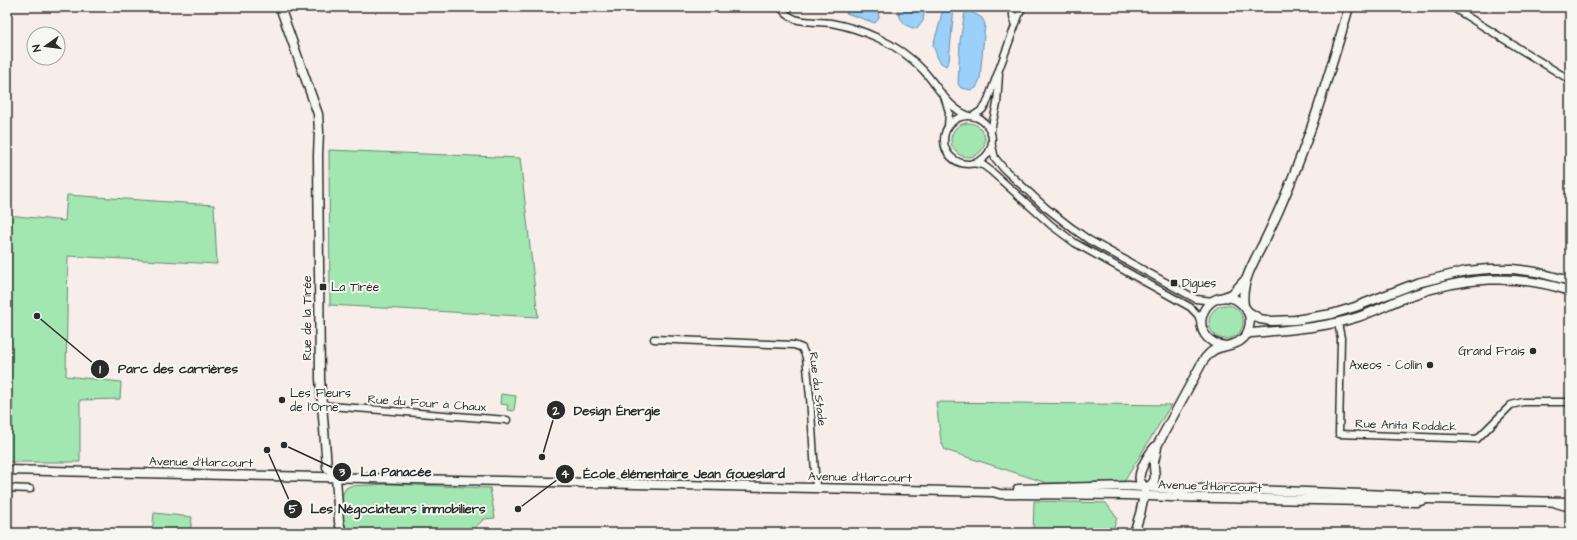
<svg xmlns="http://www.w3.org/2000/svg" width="1577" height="540" font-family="'Architects Daughter',sans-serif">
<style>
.green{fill:#a2e6b2;stroke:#66886e}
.water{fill:#9ad0f9;stroke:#6e8ea7}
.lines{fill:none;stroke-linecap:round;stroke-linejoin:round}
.street-casing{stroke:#2b2b2b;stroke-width:9}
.secondary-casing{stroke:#2b2b2b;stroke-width:11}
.street{stroke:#f6f6f2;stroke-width:6}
.secondary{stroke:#f6f6f2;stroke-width:8}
.poi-dot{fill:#2b2b2b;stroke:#f6f6f2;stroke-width:1.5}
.labels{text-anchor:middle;stroke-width:4;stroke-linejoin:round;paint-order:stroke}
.poi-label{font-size:12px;fill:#2b2b2b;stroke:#f6f6f2;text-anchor:start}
.street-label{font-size:12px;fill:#2b2b2b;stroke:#f6f6f2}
.leader{fill:none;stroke:#2b2b2b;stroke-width:1.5}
.callout-dot{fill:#2b2b2b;stroke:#f6f6f2;stroke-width:1.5}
.mark-label{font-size:12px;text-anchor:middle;font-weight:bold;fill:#fff}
.callout-label{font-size:13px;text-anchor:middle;font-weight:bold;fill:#2b2b2b;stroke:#f6f6f2;stroke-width:4;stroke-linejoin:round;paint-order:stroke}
</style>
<rect width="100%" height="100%" fill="#f7ede9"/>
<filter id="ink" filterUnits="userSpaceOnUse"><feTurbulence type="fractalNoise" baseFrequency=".025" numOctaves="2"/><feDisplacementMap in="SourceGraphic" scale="8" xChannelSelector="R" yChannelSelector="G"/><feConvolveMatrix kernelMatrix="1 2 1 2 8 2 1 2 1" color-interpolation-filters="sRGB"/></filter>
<g filter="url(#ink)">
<g class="green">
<circle cx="968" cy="140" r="17"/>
<polygon points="329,150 520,158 538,317 330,305"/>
<polygon points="67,195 214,205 217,264 68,256 66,376 121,382 120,399 80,400 80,462 7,462 7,215 65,221"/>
<circle cx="1226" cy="322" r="17"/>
<polygon points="501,394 516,396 514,411 507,410 508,405 500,404"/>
<polygon points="936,402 1171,405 1124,482 1047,483 945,450 941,441"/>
<path d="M389,484l101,4 5,30 -11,1 -15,14h-123c-5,-13 -8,-33 0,-45l4,-2z"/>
<polygon points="1034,501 1106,503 1117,518 1112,533 1033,533"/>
<polygon points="154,513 192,517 190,533 152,533"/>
</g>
<g class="water">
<polygon points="848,7 878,7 879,18 875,23 846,13"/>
<path d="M897,7h28l-2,14 -6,8c-13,-2 -18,-10 -20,-22z"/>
<polygon points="943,7 954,7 949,61 946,66 941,63 938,59 933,45 940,22"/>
<polygon points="968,10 982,18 985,24 980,79 976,88 972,90 961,88 958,84 960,41 965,12"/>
</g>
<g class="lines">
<defs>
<g id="street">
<path d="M781,7c3,6 7,9 14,12 11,4 24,2 36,4 16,3 32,8 47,15 17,8 32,18 45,32 14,15 24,37 44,45"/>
<polyline points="1012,7 1014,23"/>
<polyline points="1452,7 1570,80"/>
<polyline points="945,99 949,112 948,127"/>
<circle cx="968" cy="140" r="24"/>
<polyline points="973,116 982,110 986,105 1022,7"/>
<polyline points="991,130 997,104 999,74"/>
<polyline points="992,146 995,158 1004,169 1045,207 1072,228 1089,240 1196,299 1213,301"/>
<polyline points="973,163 983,165 991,171 1051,225 1075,243 1190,307 1198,315 1201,323"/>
<polyline points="1338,323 1341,338 1339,434 1477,439 1511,405 1523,402 1570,402"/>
<polyline points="654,339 794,345 802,348 806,357 810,397 816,488"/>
<polyline points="322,404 330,406 507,420"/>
<polyline points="7,488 30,489"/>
<polyline points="1556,504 1570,508"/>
</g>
<g id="secondary">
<polyline points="280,7 318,114 319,132 318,155 320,379 327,467 336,477"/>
<polyline points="1224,297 1232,294 1244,281"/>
<path d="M1244,306c-4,-24 11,-46 22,-68 36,-74 60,-152 83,-231"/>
<polyline points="1247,311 1260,319 1272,321 1295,320 1332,314 1355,307 1417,283 1466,271 1489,269 1513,269 1536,272 1570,281"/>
<path d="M1246,335l4,-2c37,-3 73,-5 108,-16 18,-6 34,-15 51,-21 55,-19 106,-23 161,-5"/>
<polyline points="7,470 993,492 1000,494 1129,495 1171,497 1417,502 1426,499"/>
<polyline points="336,477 339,522 342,533"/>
<path d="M1146,488c-2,-2 -5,-5 -6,-7 -3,-10 11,-31 18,-37l45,-83c3,-4 6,-8 11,-11 11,-6 24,-3 32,-15 4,-7 5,-16 2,-23 -3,-6 -8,-10 -13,-13 -33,-12 -51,40 -10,47"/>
<path d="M1146,488c14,-8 7,-13 8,-26 1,-5 3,-11 3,-16"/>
<polyline points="1018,489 1129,486 1171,489 1221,489 1418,496 1426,499 1570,502"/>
<polyline points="1134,533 1140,514 1145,491"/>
</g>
</defs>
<use href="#street" class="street-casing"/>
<use href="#secondary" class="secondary-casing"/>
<use href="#street" class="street"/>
<use href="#secondary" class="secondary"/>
</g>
</g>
<g class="poi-dot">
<rect x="1170" y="279" width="8" height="8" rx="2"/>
<rect x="319" y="283" width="8" height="8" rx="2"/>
<circle cx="1533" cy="351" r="4"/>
<circle cx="1430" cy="365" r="4"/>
<circle cx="282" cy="400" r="4"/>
</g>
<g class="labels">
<g class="poi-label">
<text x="1182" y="287">Digues</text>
<text x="331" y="291">La Tirée</text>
<text x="1525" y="355" text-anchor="end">Grand Frais</text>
<text x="1422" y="369" text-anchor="end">Axeos - Collin</text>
<text x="290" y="397">Les Fleurs<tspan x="290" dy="14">de l'Orne</tspan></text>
</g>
<g class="street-label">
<text transform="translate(307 318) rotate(-90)" y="4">Rue de la Tirée</text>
<text transform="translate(818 389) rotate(83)" y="4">Rue du Stade</text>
<text transform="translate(427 403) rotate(4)" y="4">Rue du Four à Chaux</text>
<text transform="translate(1406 425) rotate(2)" y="4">Rue Anita Roddick</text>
<text transform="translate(201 462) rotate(1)" y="4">Avenue d'Harcourt</text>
<text transform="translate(860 477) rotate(1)" y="4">Avenue d'Harcourt</text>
<text transform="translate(1210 486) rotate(2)" y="4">Avenue d'Harcourt</text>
</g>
</g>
<path class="leader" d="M37 316L100 369M542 457L556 410M284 445L342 472M518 509L565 474M267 450L293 509"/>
<g class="callout-dot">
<circle cx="37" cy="316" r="4"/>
<circle cx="542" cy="457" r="4"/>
<circle cx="284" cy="445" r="4"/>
<circle cx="518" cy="509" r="4"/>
<circle cx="267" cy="450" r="4"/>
<circle cx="100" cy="369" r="10"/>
<circle cx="556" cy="410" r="10"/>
<circle cx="342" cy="472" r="10"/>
<circle cx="565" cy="474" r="10"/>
<circle cx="293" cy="509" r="10"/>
</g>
<g class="mark-label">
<text x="100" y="373">1</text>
<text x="556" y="415">2</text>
<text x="342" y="476">3</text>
<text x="565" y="478">4</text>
<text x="293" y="513">5</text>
</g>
<g class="callout-label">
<text x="178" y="373">Parc des carrières</text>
<text x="617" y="415">Design Énergie</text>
<text x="396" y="476">La Panacée</text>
<text x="684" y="478">École élémentaire Jean Goueslard</text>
<text x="398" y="513">Les Négociateurs immobiliers</text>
</g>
<rect width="1577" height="540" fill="none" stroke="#f6f6f2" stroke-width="24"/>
<rect x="12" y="12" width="1553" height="516" fill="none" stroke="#2b2b2b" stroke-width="1.5" filter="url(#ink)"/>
<g transform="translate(46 46) rotate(256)"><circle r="19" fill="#f6f6f2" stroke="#a5a5a2"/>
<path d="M0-3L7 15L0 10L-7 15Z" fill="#2b2b2b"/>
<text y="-6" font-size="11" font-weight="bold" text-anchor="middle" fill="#2b2b2b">N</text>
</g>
</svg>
